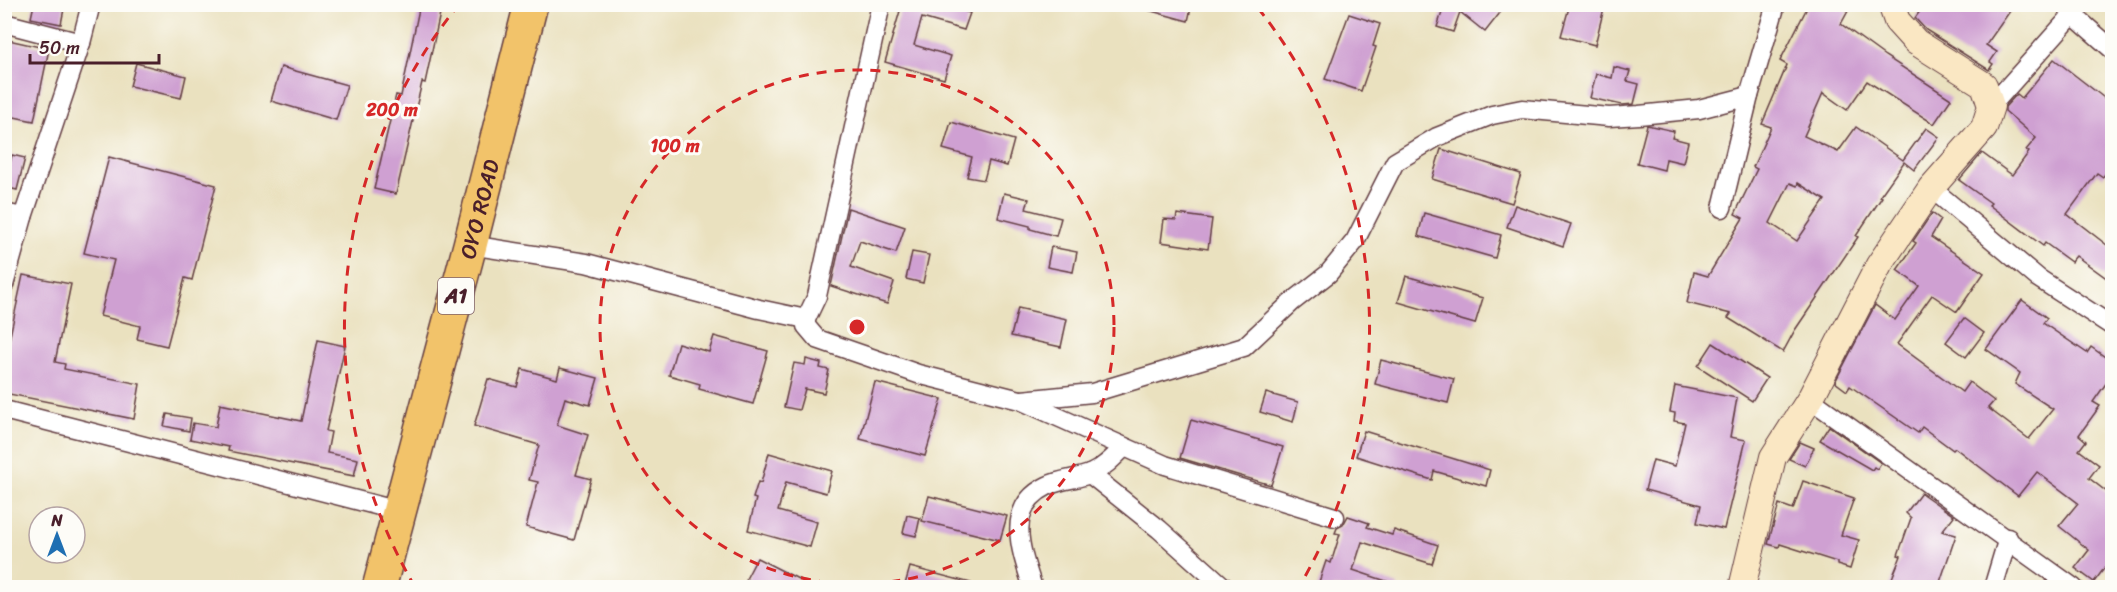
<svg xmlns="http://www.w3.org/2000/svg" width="2117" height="592" font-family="Sriracha,sans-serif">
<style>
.building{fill:#cfa0d2;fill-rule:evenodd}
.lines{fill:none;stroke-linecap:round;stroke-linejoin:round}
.street-casing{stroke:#623c41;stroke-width:21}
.secondary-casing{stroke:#623c41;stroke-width:28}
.highway-casing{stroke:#623c41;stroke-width:36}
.street{stroke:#fff;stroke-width:18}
.secondary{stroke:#fae7c3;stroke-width:26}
.highway{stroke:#f2c36a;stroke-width:33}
.ring{fill:none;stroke:#d62828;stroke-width:3;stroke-dasharray:10 8}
.labels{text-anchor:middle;stroke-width:6;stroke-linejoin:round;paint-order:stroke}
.shield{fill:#fdfcf7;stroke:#806168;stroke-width:1.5}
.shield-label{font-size:21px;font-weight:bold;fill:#4a1f2b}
.street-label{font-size:22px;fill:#4a1f2b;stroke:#fdfcf7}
.centre{fill:#d62828;stroke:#fdfcf7;stroke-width:3}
.ring-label{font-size:18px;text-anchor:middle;font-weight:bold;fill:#d62828;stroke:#fdfcf7;stroke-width:6;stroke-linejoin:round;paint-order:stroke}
</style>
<rect width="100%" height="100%" fill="#fdfcf7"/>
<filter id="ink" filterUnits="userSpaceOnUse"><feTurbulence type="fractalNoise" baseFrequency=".0167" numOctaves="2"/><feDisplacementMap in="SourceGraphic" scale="12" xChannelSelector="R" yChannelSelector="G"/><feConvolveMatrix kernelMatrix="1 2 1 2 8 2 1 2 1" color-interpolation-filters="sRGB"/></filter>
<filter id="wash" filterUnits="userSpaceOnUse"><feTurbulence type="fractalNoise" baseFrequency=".008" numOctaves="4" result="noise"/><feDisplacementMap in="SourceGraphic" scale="24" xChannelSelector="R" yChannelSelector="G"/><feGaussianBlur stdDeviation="1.35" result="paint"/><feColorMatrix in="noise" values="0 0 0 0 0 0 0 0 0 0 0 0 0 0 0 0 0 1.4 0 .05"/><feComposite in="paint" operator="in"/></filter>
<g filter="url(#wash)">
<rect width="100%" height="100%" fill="#eae1bf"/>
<g id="blocks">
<g class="building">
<polygon points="34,4 65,4 61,24 31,18"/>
<polygon points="420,4 442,4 425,83 422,82 396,194 374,189 396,95 401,96"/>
<polygon points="892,4 941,4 970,13 964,30 922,18 914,45 951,56 944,79 885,62 900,11 892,9"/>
<polygon points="1145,4 1192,4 1188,21 1144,9"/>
<polygon points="1445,4 1507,4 1485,32 1460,12 1453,32 1437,27"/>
<polygon points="1570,4 1605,4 1595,45 1561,36"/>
<path d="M1809,4h26l13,7 -7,13 44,32 66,43 -17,25 -67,-43 -20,29 -24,-17 -19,43 34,16 18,-25 47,33 23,-32 13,9 -25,33 -10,-8 -24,34 2,1 -26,39 2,1 -63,93 -12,22 -55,-34 3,-4 -44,-11 7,-31 14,4 35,-58 -8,-4 22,-45 -4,-2 18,-40 -9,-3 25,-59 -7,-4zM1790,183l7,3 1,-3 27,17 -28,41 -27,-18z"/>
<polygon points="1925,4 2015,4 1986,45 1997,52 1990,62 1993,64 1989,70 1926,30 1915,18"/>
<polygon points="1349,14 1380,24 1373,46 1376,47 1361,91 1325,79"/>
<polygon points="4,39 49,49 34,121 4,115"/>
<polygon points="2054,59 2112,104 2112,164 2103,177 2097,173 2067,214 2112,249 2112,282 2076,256 2071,262 2045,243 2043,246 1989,205 1991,203 1959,180 1982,153 2012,175 2029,152 2026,150 2036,138 2005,111 2005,107 2017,94 2022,98"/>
<polygon points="136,63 186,76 181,98 130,86"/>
<polygon points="281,67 347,85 336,120 271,101"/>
<polygon points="1614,67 1630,71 1627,81 1639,84 1634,104 1622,105 1590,98 1596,74 1612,78"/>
<polygon points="951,122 1014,140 1007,166 989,161 984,180 967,177 972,157 943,149"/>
<polygon points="1647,125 1674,131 1672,138 1688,142 1683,163 1666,159 1664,170 1637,163"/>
<polygon points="1441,149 1521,174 1512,203 1432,179"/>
<polygon points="12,155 25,158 17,190 4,187"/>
<polygon points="109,157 216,185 192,280 185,278 167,346 137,339 140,326 100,316 114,260 84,253"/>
<polygon points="1004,193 1029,199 1026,209 1061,218 1056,236 1030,229 1030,226 998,218"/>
<polygon points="1515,205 1571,224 1563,246 1507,227"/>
<polygon points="848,208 905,227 896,253 860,241 851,267 894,282 887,304 831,286"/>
<polygon points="1424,213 1501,235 1495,258 1418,236"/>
<polygon points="1932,213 1941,220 1931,237 1984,273 1957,312 1932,295 1897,344 1962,392 1969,382 1994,401 1988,408 2029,439 2053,409 2015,384 2020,373 1986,349 2022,300 2047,318 2043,323 2087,353 2091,347 2112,362 2112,375 2093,402 2100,406 2079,435 2086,441 2079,450 2099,465 2089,478 2112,496 2112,558 2094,582 2075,568 2089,550 2059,526 2078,503 2037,472 2018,496 1955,448 1953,450 1922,427 1918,433 1850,386 1847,391 1835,382 1875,305 1895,320 1919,286 1897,270 1916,243 1913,241"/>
<polygon points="1177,214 1212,219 1208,249 1161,242 1164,219 1176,220"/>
<polygon points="1051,247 1077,252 1073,272 1047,267"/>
<polygon points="912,252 929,255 923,283 906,279"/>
<polygon points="23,275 71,284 55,362 65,364 64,369 140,384 134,419 4,393 4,364"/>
<polygon points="1406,276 1483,298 1475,324 1398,302"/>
<polygon points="1018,308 1067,319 1061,347 1011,336"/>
<polygon points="1964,318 1984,333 1966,357 1946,342"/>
<polygon points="714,336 768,351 753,404 699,389 700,384 669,375 678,343 709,352"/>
<polygon points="318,340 345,346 326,431 331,432 327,453 358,459 354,476 228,451 229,447 190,439 193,423 216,427 220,404 301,421"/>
<polygon points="1713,343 1767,378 1752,401 1698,366"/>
<polygon points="806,359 821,363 820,368 829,370 824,393 805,389 799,410 784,407 794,363 805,365"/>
<polygon points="1381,360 1454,379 1448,403 1375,384"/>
<polygon points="560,368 598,378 590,405 565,398 557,425 588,435 576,475 591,479 574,540 526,527 538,482 529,480 539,445 474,426 488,379 517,387 522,369 557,379"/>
<polygon points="875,382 942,399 925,456 860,439"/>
<polygon points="1675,386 1737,398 1730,437 1746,440 1724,529 1697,523 1701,505 1645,490 1653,460 1675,466 1685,423 1674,421 1675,413 1670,412"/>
<polygon points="1266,393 1298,402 1293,422 1260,412"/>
<polygon points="167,414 191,418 189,431 164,426"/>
<polygon points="1191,420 1283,447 1271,485 1180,458"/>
<polygon points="1829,426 1881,463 1877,469 1874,467 1872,470 1820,440"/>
<polygon points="1364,431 1490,470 1486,486 1434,471 1432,480 1356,456"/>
<polygon points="1800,442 1814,448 1805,466 1789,459"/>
<polygon points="769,453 832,471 826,493 786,482 778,511 817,522 810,547 748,530 756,499 753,498 758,482 761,483"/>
<polygon points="1803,481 1854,498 1841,535 1859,540 1850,569 1837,565 1837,562 1780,544 1779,547 1768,544 1779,504 1793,509"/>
<polygon points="1921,493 1954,516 1942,531 1956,535 1938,588 1888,588 1901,556 1898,555 1911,518 1906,513"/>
<polygon points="929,496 1007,516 1000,540 922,521"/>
<polygon points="907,515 920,518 916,536 903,533"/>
<polygon points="1348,516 1369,523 1367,527 1392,535 1394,530 1438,545 1432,564 1362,542 1353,570 1398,585 1397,588 1317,588 1326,561 1331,563 1340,534 1335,533 1337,528 1343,525"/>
<polygon points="757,558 816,588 763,588 746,579"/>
<polygon points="910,567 971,583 971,588 904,588"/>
</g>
</g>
</g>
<g filter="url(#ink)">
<use href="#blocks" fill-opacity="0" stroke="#623c41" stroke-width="1.5"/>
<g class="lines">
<defs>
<g id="street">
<polyline points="881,4 817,296 806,319 806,326 817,339 918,374 1020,400 1165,465 1335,517"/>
<polyline points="2073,15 2112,49"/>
<polyline points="4,23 81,43"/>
<polyline points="1991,106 2082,4"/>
<polyline points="1931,188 2038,278 2112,326"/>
<polyline points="1722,208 1749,96 1776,4"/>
<polyline points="4,213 23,217"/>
<polyline points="470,245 586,263 759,309 806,319"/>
<polyline points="4,285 23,217 81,43 91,4"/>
<polyline points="1810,399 2074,588"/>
<polyline points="1022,400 1092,393 1244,347 1292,302 1328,274 1355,241 1395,162 1437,137 1492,115 1522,109 1609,117 1639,115 1699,109 1749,96"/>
<polyline points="4,410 399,511"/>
<polyline points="1090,474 1159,529 1225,588"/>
<path d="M1033,588c-12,-37 -29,-81 14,-102 14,-7 32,-7 45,-13 13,-6 22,-16 32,-26"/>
<polyline points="1993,588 2008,538"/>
</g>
<polyline id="secondary" points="1742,588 1773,457 1810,399 1879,265 1931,188 1984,128 1991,106 1984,85 1916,42 1897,21 1891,4"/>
<g id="highway">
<path id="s1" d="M379,588l91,-343 61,-241"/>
</g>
</defs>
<use href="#street" class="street-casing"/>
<use href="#secondary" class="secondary-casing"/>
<use href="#highway" class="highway-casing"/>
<use href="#street" class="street"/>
<use href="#secondary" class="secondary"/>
<use href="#highway" class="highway"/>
</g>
</g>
<g class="ring">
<circle cx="857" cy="327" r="257"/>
<path d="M415 587A513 513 0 0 1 456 8M1258 8A513 513 0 0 1 1299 587"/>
</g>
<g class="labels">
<rect class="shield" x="438" y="278" width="36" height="36" rx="4.5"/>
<g class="shield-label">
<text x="456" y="303">A1</text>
</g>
<g class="street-label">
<text dy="8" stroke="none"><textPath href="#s1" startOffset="392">OYO ROAD</textPath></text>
</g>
</g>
<circle cx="857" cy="327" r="9" class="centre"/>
<g class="ring-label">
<text x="392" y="116">200 m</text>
<text x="675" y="152">100 m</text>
</g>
<rect width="2117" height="592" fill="none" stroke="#fdfcf7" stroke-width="24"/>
<g transform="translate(57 535)"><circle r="28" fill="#fdfcf7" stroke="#b5a4a5" stroke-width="1.5"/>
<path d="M0-4.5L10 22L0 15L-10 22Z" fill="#1f6fb2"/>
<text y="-9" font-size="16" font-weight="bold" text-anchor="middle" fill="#4a1f2b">N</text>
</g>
<path d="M30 54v9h129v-9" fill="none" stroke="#4a1f2b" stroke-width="3"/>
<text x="39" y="54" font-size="18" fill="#4a1f2b" stroke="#fdfcf7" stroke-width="4.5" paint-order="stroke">50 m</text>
</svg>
